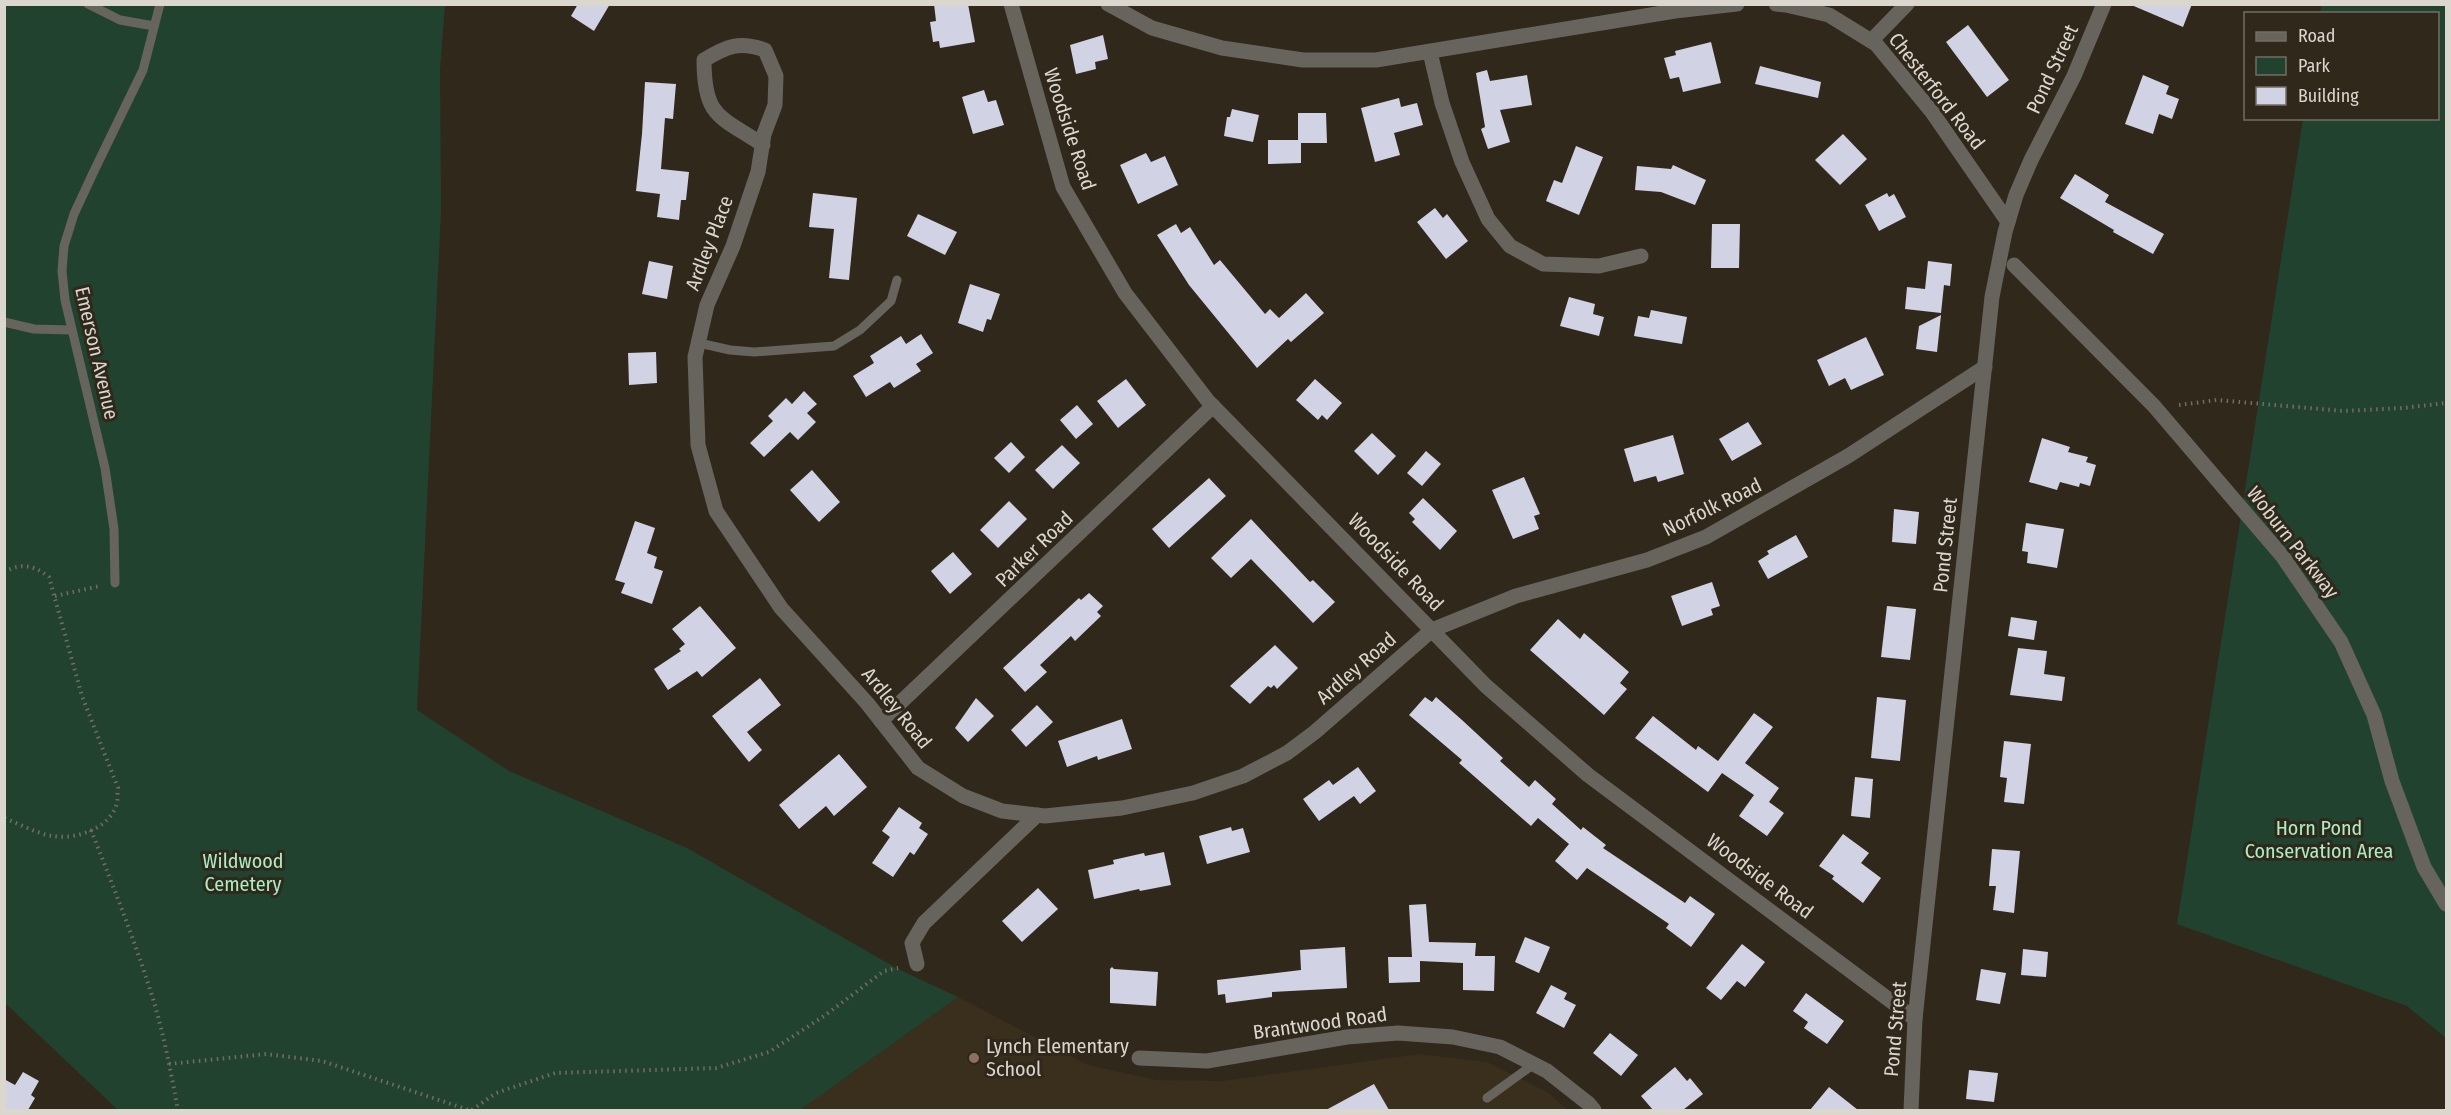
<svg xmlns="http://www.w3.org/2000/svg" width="2451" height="1115" font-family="'Fira Sans Condensed',sans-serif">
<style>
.built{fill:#392f1c}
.green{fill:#224230}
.building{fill:#d1d2e3}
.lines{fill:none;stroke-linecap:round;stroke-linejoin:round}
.path{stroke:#746d62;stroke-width:4;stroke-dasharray:1.5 4.5;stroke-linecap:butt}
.service{stroke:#67645e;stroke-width:9}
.minor{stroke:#67645e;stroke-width:15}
.tertiary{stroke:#67645e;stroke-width:15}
.education-dot{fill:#8d6e63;stroke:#2f281b;stroke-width:2}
.labels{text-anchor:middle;stroke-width:6;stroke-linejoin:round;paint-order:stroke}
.street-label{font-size:20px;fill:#dbd6ce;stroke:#2f281b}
.park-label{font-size:20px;fill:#a8efc5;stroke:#2f281b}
.poi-label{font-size:20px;fill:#dbd6ce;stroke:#2f281b;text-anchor:start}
</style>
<rect width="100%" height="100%" fill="#2f281b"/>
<polygon class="built" points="958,997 1088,1065 1156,1080 1222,1081 1419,1054 1487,1062 1549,1093 1567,1110 800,1110"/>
<g class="green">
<polygon points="4,5 445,5 440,69 441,211 417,710 509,771 687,848 898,969 958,997 800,1110 118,1110 5,1003"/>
<polygon points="2322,5 2446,5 2446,1038 2407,1006 2177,924 2303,119 2438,118 2438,14 2320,13"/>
</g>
<g class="building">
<polygon points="578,4 610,4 594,31 571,16"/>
<polygon points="934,4 968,4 975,42 940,48 939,41 933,42 930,22 936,21"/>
<polygon points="2129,4 2192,4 2183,27"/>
<polygon points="1968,25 2009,80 1987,97 1946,42"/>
<polygon points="1103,35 1108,59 1095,62 1096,69 1076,74 1070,45"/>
<polygon points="1711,42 1721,83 1683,92 1679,77 1670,79 1664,58 1676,55 1675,51"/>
<polygon points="1760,66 1821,82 1818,98 1755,84"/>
<polygon points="1487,70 1490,81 1527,75 1532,105 1500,110 1510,142 1488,149 1481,129 1485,127 1476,73"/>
<polygon points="2143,75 2169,86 2166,94 2179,99 2172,119 2159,114 2153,134 2125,124"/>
<polygon points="645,82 676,84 673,119 665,118 661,169 689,172 686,200 681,200 679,220 657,217 660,194 636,191 642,134"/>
<polygon points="984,90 988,102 996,100 1004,125 973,134 962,97"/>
<polygon points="1399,98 1401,107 1417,103 1423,125 1394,133 1400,155 1375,162 1361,108"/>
<polygon points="1232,109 1259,115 1253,142 1224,136 1227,117 1230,117"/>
<polygon points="1298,113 1326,113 1327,143 1301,143 1301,163 1268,164 1268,140 1298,140"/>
<polygon points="1843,134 1867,159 1840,185 1815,160"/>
<polygon points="1576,146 1603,157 1579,215 1546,201 1554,180 1562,183"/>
<polygon points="1146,153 1151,162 1165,156 1178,185 1138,204 1120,165"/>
<polygon points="1673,165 1706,180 1695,205 1661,192 1635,190 1637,166 1671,169"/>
<polygon points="2075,174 2109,195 2105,202 2164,234 2153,254 2113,232 2114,230 2060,198"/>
<polygon points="813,193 857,198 849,280 829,278 834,229 809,227"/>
<polygon points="1887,193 1889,197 1894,194 1906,217 1879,231 1865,205"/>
<polygon points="1435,208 1443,218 1447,214 1468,241 1446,259 1417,222"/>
<polygon points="918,214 957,232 945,255 907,236"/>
<polygon points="1176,224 1181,233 1190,227 1214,265 1220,260 1265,314 1270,309 1279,318 1306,293 1324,313 1291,342 1288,339 1257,368 1189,285 1157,235"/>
<polygon points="1712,224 1740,224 1739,268 1711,268"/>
<polygon points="649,261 673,266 667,299 642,294"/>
<polygon points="1928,261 1952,264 1950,286 1944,285 1941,313 1905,309 1907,287 1925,289"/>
<polygon points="970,284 1000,294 991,320 987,319 983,332 958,323"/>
<polygon points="1569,297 1595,304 1593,314 1604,317 1599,336 1560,326"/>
<polygon points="1651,310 1687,317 1682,344 1634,336 1638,316 1649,318"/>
<polygon points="1941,315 1937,352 1916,349 1919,326"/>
<polygon points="921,334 933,353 916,364 921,371 894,388 890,382 866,397 853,376 874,363 870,356 901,336 906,344"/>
<polygon points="1866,337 1884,375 1851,390 1845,378 1829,386 1817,360"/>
<polygon points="656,352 657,383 629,385 628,353"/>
<polygon points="1126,379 1146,405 1118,428 1097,401"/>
<polygon points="1315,379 1342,403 1327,420 1322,415 1318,420 1296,400"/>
<polygon points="804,391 817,404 807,413 816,422 798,440 790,432 764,457 750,443 773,421 768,416 786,398 792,404"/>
<polygon points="1077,405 1093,424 1076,439 1060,420"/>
<polygon points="1748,422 1762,444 1732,461 1719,439"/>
<polygon points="1372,433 1396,456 1378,475 1354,451"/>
<polygon points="1673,435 1684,474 1658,482 1656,476 1634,482 1624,449"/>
<polygon points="2042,438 2070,447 2068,452 2088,457 2086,462 2096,465 2090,486 2080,483 2079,487 2060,482 2057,490 2029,482"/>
<polygon points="1011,442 1025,457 1009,473 994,458"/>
<polygon points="1062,445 1080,463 1053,489 1035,470"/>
<polygon points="1426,451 1441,464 1422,486 1407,473"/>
<polygon points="812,470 840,502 819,522 790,490"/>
<polygon points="1524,477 1540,514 1534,516 1539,529 1513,539 1492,490"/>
<polygon points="1209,478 1226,496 1169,548 1152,529"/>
<polygon points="1423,498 1457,531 1440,550 1412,522 1415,519 1409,513"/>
<polygon points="1009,501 1027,519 998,548 980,530"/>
<polygon points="1894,509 1919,512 1916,544 1892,542"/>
<polygon points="1251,519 1310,582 1313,580 1335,602 1313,623 1251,559 1231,578 1211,558"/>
<polygon points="635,521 655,528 647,553 657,557 654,568 663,571 652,604 621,593 625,583 615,580"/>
<polygon points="2026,523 2064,529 2057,568 2027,563 2028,552 2022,551"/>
<polygon points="1796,535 1808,557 1768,579 1758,561 1769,554 1767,551"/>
<polygon points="953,552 972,574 950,594 931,571"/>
<polygon points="1712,582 1720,606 1711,609 1713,615 1682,626 1671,596"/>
<polygon points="1089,593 1103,606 1097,612 1101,616 1075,641 1071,636 1040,665 1047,672 1025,692 1003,668 1079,598 1081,600"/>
<polygon points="700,606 736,648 702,677 697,671 668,690 654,669 681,651 679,649 685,644 672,629"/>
<polygon points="1887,606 1916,609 1910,660 1881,657"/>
<polygon points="2011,617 2037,621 2034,640 2008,636"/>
<polygon points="1558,619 1580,639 1584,633 1629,672 1620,683 1627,689 1604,715 1530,650"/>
<polygon points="1275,645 1298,668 1277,689 1274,685 1271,688 1268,686 1250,704 1230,686"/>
<polygon points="2018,648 2047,651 2044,674 2065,677 2062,701 2010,695"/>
<polygon points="760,678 781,705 747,732 762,750 749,762 712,716"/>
<polygon points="1425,697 1432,702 1436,697 1462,720 1503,758 1500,761 1529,787 1535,780 1556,799 1552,804 1581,830 1583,827 1606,845 1603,848 1685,903 1690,896 1715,914 1691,947 1666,928 1669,924 1587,868 1577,880 1555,861 1569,844 1538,818 1531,826 1459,763 1462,760 1409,715"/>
<polygon points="1877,697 1906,700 1900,761 1871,758"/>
<polygon points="976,698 994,716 968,742 955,728"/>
<polygon points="1037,705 1053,722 1026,747 1011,730"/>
<polygon points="1754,713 1773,727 1745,763 1779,788 1769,802 1784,813 1767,836 1739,816 1754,795 1722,773 1708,792 1635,738 1653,716 1696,750 1698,746 1718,761"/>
<polygon points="1122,719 1132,749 1098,760 1097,756 1067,767 1058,741"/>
<polygon points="2004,741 2031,744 2024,804 2004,802 2007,778 2000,777"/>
<polygon points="839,754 867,787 834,816 826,806 799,829 779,805"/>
<polygon points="1358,767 1376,791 1360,804 1354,796 1319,821 1303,799 1329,780 1333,785"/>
<polygon points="1855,777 1873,779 1870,818 1851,816"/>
<polygon points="899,807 922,823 919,828 928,834 914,855 910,852 893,877 872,863 890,837 882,831"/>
<polygon points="1231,827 1232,831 1243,828 1250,852 1207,864 1199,836"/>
<polygon points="1843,834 1869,853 1861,863 1881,878 1863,903 1832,879 1834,876 1819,866"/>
<polygon points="1992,849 2020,851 2014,913 1993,910 1996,886 1989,886"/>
<polygon points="1164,852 1171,885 1140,891 1139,889 1094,899 1088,870 1114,864 1113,860 1144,853 1145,856"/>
<polygon points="1038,888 1058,909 1022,942 1002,921"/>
<polygon points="1426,904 1429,942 1476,943 1475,956 1495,956 1494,991 1463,990 1463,963 1420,961 1420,982 1389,983 1388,957 1412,957 1409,905"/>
<polygon points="1525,937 1550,947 1539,973 1515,962"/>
<polygon points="1742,944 1765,962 1745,987 1737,981 1721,1000 1706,988"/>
<polygon points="1345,947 1347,988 1272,992 1272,997 1226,1003 1225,994 1218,995 1217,980 1301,970 1300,950"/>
<polygon points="2023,949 2048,952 2046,977 2021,975"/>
<polygon points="1112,967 1114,969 1158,972 1156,1006 1110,1003 1110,969"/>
<polygon points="1981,969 2006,973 2000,1004 1976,1000"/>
<polygon points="1551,985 1567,993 1564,999 1576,1005 1564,1028 1536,1013"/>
<polygon points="1806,993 1844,1021 1827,1044 1804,1028 1808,1022 1793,1011"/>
<polygon points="1610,1033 1638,1055 1621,1076 1593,1053"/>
<polygon points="1675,1067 1687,1081 1690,1078 1703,1094 1683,1110 1653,1110 1641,1096"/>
<polygon points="1969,1070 1998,1073 1994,1102 1966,1099"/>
<polygon points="23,1072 39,1081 31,1095 35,1098 28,1110 4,1110 4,1079 15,1085"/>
<polygon points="1374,1084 1389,1110 1326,1110"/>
<polygon points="1829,1087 1858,1110 1810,1110"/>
</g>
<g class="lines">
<g class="path">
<polyline points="2179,405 2217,400 2343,411 2403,408 2446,403"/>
<path d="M4,572c18,-10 31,-6 45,5l33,119 36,92c-1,5 0,10 -1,14 -5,26 -41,38 -64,34 -16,-2 -33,-12 -49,-18"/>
<polyline points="55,596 100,586"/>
<path d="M91,830c22,56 44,111 62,169 11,36 18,74 25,111"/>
<polyline points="169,1064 266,1054 322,1061 469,1110"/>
<polyline points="472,1110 496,1093 555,1073 716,1068 769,1052 824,1016 884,971 898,968"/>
</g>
<g class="service">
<polyline points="88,4 120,20 154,26"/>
<polyline points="4,322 34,329 71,330"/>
<polyline points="699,343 730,350 754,352 834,346 860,330 891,301 897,280"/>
<polyline points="115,583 114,529 105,468 65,300 62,271 64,246 74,214 94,171 143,70 160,4"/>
<polyline points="1487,1098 1534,1064"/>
</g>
<g class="minor">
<polyline points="1871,41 1907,4"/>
<polyline points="1430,52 1442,103 1462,162 1488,219 1510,246 1543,264 1599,266 1641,256"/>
<path d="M763,145c-43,-29 -59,-27 -59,-85 23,-14 35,-19 61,-10l11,26 -1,29 -11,29 -6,38 -25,74 -26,59 -12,52 3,88 18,66 65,97 86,95 51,65 45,28 39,15 43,5 77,-8 71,-15 50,-17 44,-23 28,-21 117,-102 84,-34 131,-36 59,-23 142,-81 137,-89"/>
<polyline points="2014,265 2154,406 2283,557 2341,642 2374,715 2392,781 2424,867 2446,904"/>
<polyline points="881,721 1213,406"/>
<polyline points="917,964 912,943 924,923 1037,815"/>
<polyline points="1139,1058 1207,1061 1347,1037 1398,1033 1453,1037 1500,1047 1547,1071 1589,1104 1594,1110"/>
</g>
<g class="tertiary">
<polyline points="1011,4 1063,187 1125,293 1208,401 1486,686 1588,775 1915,1019"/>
<polyline points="1108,4 1152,28 1222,48 1303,60 1376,60 1675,11 1737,4"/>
<polyline points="1776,4 1786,5 1829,15 1876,44 1932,112 2008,222"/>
<polyline points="1911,1110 1915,1019 1992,297 2005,232 2016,195 2031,160 2074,76 2104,4"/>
</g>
</g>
<circle class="education-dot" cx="974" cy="1058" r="6"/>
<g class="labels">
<g class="street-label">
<text transform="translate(2052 69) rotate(-65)" y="7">Pond Street</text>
<text transform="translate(1937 91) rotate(52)" y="7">Chesterford Road</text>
<text transform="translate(1070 129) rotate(72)" y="7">Woodside Road</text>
<text transform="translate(709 243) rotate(-69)" y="7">Ardley Place</text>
<text transform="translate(97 353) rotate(77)" y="7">Emerson Avenue</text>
<text transform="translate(1712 507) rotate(-26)" y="7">Norfolk Road</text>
<text transform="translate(2293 542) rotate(52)" y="7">Woburn Parkway</text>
<text transform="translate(1945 545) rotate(-84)" y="7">Pond Street</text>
<text transform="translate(1034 549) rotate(-44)" y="7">Parker Road</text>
<text transform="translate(1396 562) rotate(46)" y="7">Woodside Road</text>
<text transform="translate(1356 668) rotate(-41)" y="7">Ardley Road</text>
<text transform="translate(897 708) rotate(51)" y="7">Ardley Road</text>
<text transform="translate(1760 876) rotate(37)" y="7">Woodside Road</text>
<text transform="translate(1320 1023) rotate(-8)" y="7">Brantwood Road</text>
<text transform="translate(1895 1029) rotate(-85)" y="7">Pond Street</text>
</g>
<g class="park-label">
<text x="2319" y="835">Horn Pond<tspan x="2319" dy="23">Conservation Area</tspan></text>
<text x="243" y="868">Wildwood<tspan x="243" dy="23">Cemetery</tspan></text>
</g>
<g class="poi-label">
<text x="986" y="1053">Lynch Elementary<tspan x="986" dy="23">School</tspan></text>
</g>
</g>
<rect width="2451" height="1115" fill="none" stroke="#dbd6ce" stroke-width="12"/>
<rect x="2244" y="12" width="195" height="108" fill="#2f281b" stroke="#746e63" stroke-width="1.5"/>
<rect x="2256" y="32" width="30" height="9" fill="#67645e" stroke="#746e63" stroke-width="1.5"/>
<text x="2298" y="42" font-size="18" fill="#dbd6ce">Road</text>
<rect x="2256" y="57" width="30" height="18" fill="#224230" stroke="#746e63" stroke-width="1.5"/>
<text x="2298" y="72" font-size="18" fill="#dbd6ce">Park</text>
<rect x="2256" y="87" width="30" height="18" fill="#d1d2e3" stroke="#746e63" stroke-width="1.5"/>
<text x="2298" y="102" font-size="18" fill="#dbd6ce">Building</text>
</svg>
